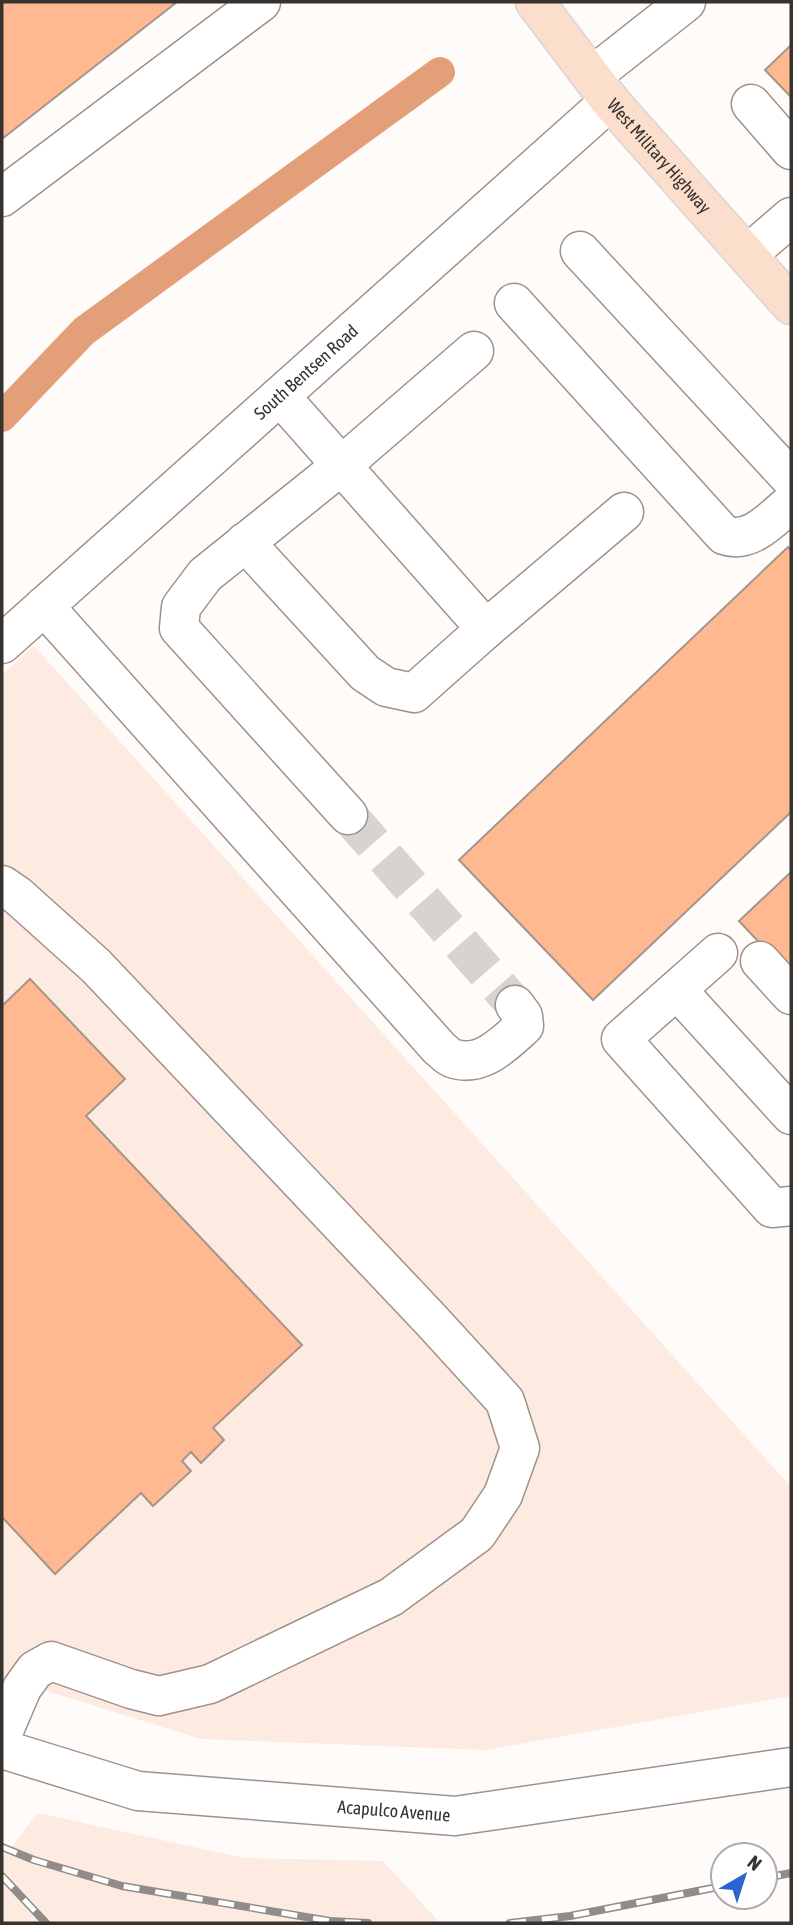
<svg xmlns="http://www.w3.org/2000/svg" width="793" height="1925" font-family="'Asap Condensed',sans-serif">
<style>
.built{fill:#fdeae0}
.lines{fill:none;stroke-linecap:round;stroke-linejoin:round}
.canal{stroke:#e3a078;stroke-width:30}
.building{fill:#feb991;stroke:#a4958d;stroke-width:2}
.minor-tunnel{stroke:#d6d3d1;stroke-width:38;stroke-dasharray:38 19;stroke-linecap:butt}
.minor-casing{stroke:#a09189;stroke-width:41}
.major-casing{stroke:#d7d6d5;stroke-width:41}
.minor{stroke:#fff;stroke-width:38}
.major{stroke:#fcdecd;stroke-width:38}
.rail-casing{stroke:#918c89;stroke-width:8}
.rail{stroke:#fff;stroke-width:5;stroke-dasharray:16;stroke-linecap:butt}
.labels{text-anchor:middle;stroke-width:5;stroke-linejoin:round;paint-order:stroke}
.street-label{font-size:18px;fill:#38322f;stroke:#fff}
</style>
<rect width="100%" height="100%" fill="#fefbf9"/>
<g class="built">
<polygon points="34,646 791,1487 791,1696 485,1750 201,1739 2,1677 2,675"/>
<polygon points="38,1813 244,1858 383,1861 440,1923 2,1923 2,1859"/>
</g>
<g class="lines">
<polyline class="canal" points="2,417 84,331 440,72"/>
</g>
<g class="building">
<polygon points="2,2 177,2 2,139"/>
<polygon points="791,45 791,97 765,70"/>
<polygon points="788,547 791,551 791,812 593,1000 459,860"/>
<polygon points="791,872 791,976 739,921"/>
<polygon points="30,979 125,1079 86,1116 302,1345 213,1428 224,1440 201,1463 191,1452 182,1461 191,1471 153,1506 141,1493 55,1574 2,1517 2,1006"/>
</g>
<g class="lines">
<polyline class="minor-tunnel" points="348,815 515,1005"/>
<defs>
<g id="minor">
<polyline points="592,76 686,2"/>
<polyline points="751,104 791,150"/>
<polyline points="2,197 261,2"/>
<polyline points="580,251 791,479"/>
<polyline points="747,255 791,217"/>
<path d="M514,303l210,232c26,10 49,-17 67,-32"/>
<polyline points="245,542 365,673 386,687 414,693 486,629 280,396"/>
<path d="M44,606l395,442c3,2 8,8 13,10 29,11 53,-15 72,-32l-1,-10 -8,-11"/>
<polyline points="486,629 624,512"/>
<path id="s1" d="M2,644l608,-543"/>
<polyline points="348,815 179,628 181,607 205,575 342,465 474,351"/>
<polyline points="2,885 18,896 96,966 431,1320 505,1401 520,1448 503,1495 477,1534 391,1597 210,1684 159,1696 131,1689 51,1661 35,1670 22,1688 2,1735"/>
<polyline points="718,953 621,1039 772,1208 791,1206"/>
<polyline points="760,961 791,995"/>
<polyline points="677,990 791,1115"/>
<path id="s2" d="M2,1749l136,42 317,25 336,-49"/>
</g>
<g id="major">
<path id="s3" d="M535,2l75,99 181,204"/>
</g>
</defs>
<use href="#minor" class="minor-casing"/>
<use href="#major" class="major-casing"/>
<use href="#minor" class="minor"/>
<use href="#major" class="major"/>
<defs>
<g id="rail">
<polyline points="2,1847 34,1860 122,1886 330,1921 368,1923"/>
<polyline points="2,1876 46,1923"/>
<polyline points="765,1878 791,1873"/>
<polyline points="510,1923 570,1916 723,1886"/>
</g>
</defs>
<use href="#rail" class="rail-casing"/>
<use href="#rail" class="rail"/>
</g>
<g class="labels">
<g class="street-label">
<text dy="6" stroke="none"><textPath href="#s3" startOffset="198">West Military Highway</textPath></text>
<text dy="6" stroke="none"><textPath href="#s1" startOffset="408">South Bentsen Road</textPath></text>
<text dy="6" stroke="none"><textPath href="#s2" startOffset="399">Acapulco Avenue</textPath></text>
</g>
</g>
<rect width="793" height="1925" fill="none" stroke="#38322f" stroke-width="7"/>
<g transform="translate(744 1876) rotate(39)"><circle r="33" fill="#ffffff" stroke="#afadac" stroke-width="2"/>
<path d="M0-5L12 26L0 18L-12 26Z" fill="#2964d2"/>
<text y="-10" font-size="19" font-weight="bold" text-anchor="middle" fill="#38322f">N</text>
</g>
</svg>
